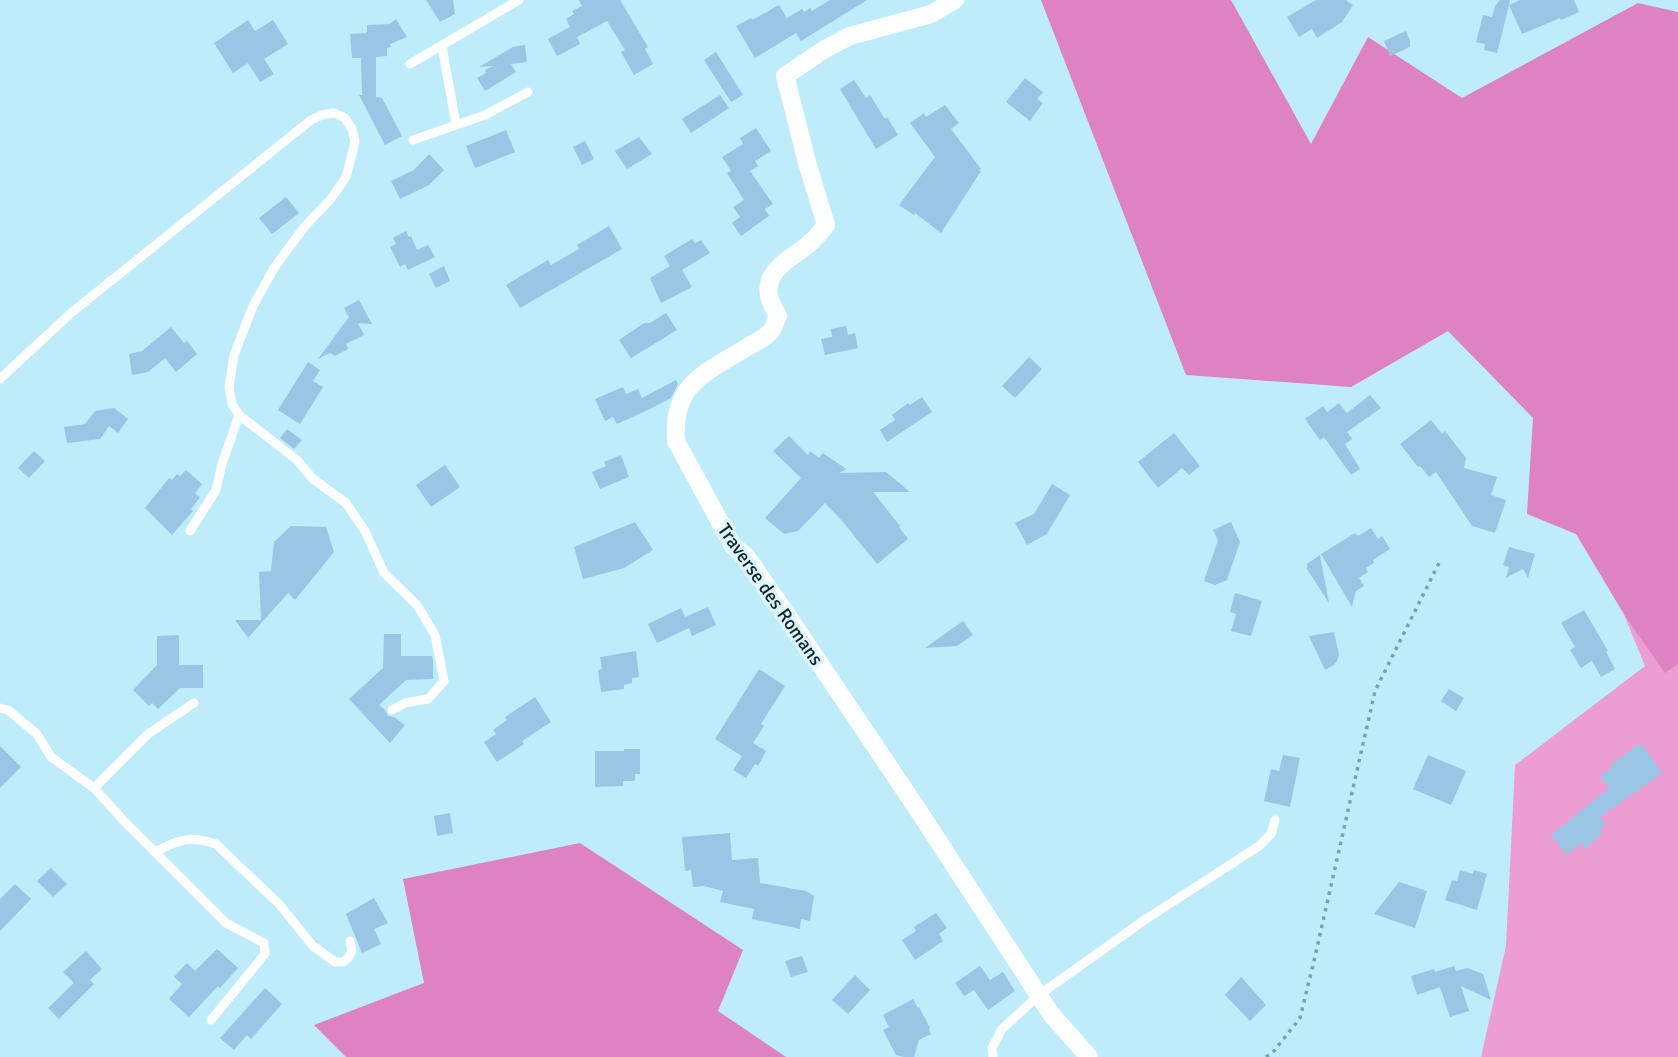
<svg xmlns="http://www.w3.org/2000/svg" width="1678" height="1057" font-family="Signika,sans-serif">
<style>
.green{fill:#ec9ed3}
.forest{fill:#de83c2}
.building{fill:#9ac5e4}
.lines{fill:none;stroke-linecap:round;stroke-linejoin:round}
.path{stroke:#7ca1ad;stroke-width:3.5;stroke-dasharray:3.5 5;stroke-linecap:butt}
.service{stroke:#fff;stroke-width:9}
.minor{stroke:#fff;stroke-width:18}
.labels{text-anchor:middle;stroke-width:7;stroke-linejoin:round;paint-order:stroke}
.street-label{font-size:19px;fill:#0c242a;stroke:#dff5fc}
</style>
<rect width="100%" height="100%" fill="#bfecfb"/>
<polygon class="green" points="1678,174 1678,1057 1481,1057 1506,946 1515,765 1645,666 1623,612"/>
<g class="forest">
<polygon points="1041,0 1231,0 1311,144 1368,37 1462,98 1638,3 1678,12 1678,664 1665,673 1625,616 1576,534 1527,514 1533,418 1448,331 1351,387 1186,375"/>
<polygon points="580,843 743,950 718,1011 786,1057 346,1057 314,1025 424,983 403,879"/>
</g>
<g class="building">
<polygon points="426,0 453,0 455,14 440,22"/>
<polygon points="579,0 620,0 648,47 645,49 653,64 634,75 621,52 625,50 607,21 577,37 580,44 557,56 548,39 570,27 566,19 574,14 572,11 582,6"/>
<polygon points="830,0 867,0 801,41 796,33 755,58 736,26 751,18 752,20 779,5 787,18 802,9 804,12 810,8 812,11"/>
<polygon points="1316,0 1346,0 1353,5 1342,22 1317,38 1312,29 1299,37 1287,17"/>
<polygon points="1500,0 1510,0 1509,5 1520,0 1574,0 1579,12 1561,20 1560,18 1522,34 1509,5 1497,53 1484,50 1485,44 1476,42 1483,15 1492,17 1495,6"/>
<polygon points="396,19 407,37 390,44 391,47 387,48 387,56 376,57 376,97 382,98 402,136 385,145 359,95 362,95 361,58 352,58 350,34 367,33 367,25 390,24"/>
<polygon points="248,20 255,31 273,20 288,44 264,59 274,74 260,82 248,63 233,73 214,43"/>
<polygon points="1406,31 1410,41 1410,47 1390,56 1384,41"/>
<polygon points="525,45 527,62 511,64 516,72 485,91 477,78 486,73 485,70 493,66 479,67 513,47"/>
<polygon points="716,52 743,95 731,102 704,60"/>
<polygon points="1025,78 1043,92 1037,99 1043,103 1030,121 1006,102"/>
<polygon points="854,80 866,98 870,95 885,119 887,117 898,135 876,149 840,89"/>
<polygon points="720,95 729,108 691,133 682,119"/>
<polygon points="945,105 959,123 951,129 981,169 979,171 981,171 941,233 915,213 914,215 899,205 935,157 910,123 924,113 926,117"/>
<polygon points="756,128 771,151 755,161 758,166 750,171 773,204 765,209 769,216 741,236 732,223 740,217 733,207 744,200 727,173 731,171 722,157 743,144 740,138"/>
<polygon points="506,130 515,152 475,168 466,146"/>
<polygon points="639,137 652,154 627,169 615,151"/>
<polygon points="585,141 594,159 582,165 573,147"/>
<polygon points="429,154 444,170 429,185 400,199 391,181 414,170"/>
<polygon points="286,197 299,213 272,234 259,218"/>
<polygon points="609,226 622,249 520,308 506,285 548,260 551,265 579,249 577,245"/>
<polygon points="406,231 409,237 411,236 417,250 428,245 435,257 408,270 405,264 400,267 390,247 396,244 393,238"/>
<polygon points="692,239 695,243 701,240 710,253 682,270 692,287 661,303 650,278 670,266 664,256"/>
<polygon points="444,266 450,281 436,288 429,274"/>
<polygon points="359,300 372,324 358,323 364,335 346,344 348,349 335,356 330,353 318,359 349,317 344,308"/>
<polygon points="666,313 677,330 631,358 619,340 644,323 650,323"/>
<polygon points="846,326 848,335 855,333 858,348 825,355 821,339 832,337 831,329"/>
<polygon points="171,327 184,343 187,341 197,354 176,372 165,358 148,372 132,375 129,354 142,351"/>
<polygon points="1029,357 1042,369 1015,398 1002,386"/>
<polygon points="308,362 320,370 313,381 323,387 300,424 278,410"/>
<polygon points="676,380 678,384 671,398 648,410 617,424 613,417 605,421 595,399 623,387 626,394 638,389 642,398"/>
<polygon points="1370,395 1381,408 1347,432 1352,439 1345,444 1360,469 1351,475 1324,437 1320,440 1305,419 1323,406 1327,412 1339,403 1347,413"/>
<polygon points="922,397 932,412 887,442 880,430 895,420 892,415 908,403 910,405"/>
<polygon points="114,408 128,419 118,433 109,426 100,439 67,443 64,427 85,424 95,411"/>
<polygon points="1431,420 1442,434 1445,431 1466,458 1464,468 1497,477 1491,495 1506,500 1495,533 1472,526 1436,472 1429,477 1420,466 1418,467 1400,444"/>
<polygon points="287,429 302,440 294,449 280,438"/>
<polygon points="1174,433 1200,466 1189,475 1182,468 1158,488 1138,462"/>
<polygon points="789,436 808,455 810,451 819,458 823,453 846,469 839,473 886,472 910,492 873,492 900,526 899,527 908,539 877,564 843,522 825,503 798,531 784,534 765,518 801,478 773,451"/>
<polygon points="34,451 45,461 29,478 18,468"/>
<polygon points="621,455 629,477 600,489 592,472 606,466 604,462"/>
<polygon points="445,465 460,487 431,507 416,485"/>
<polygon points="186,470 202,484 195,493 200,497 191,509 193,511 172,535 145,508 169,478 172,480 177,474 180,476"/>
<polygon points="1052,484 1070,495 1047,534 1027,545 1015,523 1034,514"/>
<polygon points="635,522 653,550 624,568 583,579 574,547"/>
<polygon points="1231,522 1240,542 1227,580 1215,585 1204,581 1218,540 1213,530"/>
<polygon points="291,526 326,527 334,552 295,600 288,593 248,638 235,620 261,620 259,572 271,571 274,542"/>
<polygon points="1371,528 1378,539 1382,536 1390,549 1373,560 1374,563 1366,568 1368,572 1359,578 1364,586 1356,591 1352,607 1321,554 1355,533 1358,536"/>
<polygon points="1509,547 1535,554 1528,578 1523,569 1506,578 1509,567 1503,565"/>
<polygon points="1320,555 1329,603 1307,569 1307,564"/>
<polygon points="1235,593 1262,601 1251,636 1231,631 1236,614 1230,612"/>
<polygon points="708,607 716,625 692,636 689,628 657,643 648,624 681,608 685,617"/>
<polygon points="1584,610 1608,651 1606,652 1615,669 1601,677 1592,661 1581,668 1570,650 1575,647 1561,623"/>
<polygon points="963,621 973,635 957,646 925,648"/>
<polygon points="1334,632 1339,655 1337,661 1334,665 1325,670 1309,636"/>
<polygon points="384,634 401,634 401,656 432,656 433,660 433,679 406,680 379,705 385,710 388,716 394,717 405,725 390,743 349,699 383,668"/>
<polygon points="179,635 179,665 203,665 203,688 180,688 158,709 152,703 149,706 133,690 157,665 157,636"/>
<polygon points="636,651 639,677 632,678 632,683 624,685 624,689 601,692 598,670 602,669 600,657"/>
<polygon points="759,669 785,686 761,724 764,726 753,743 766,751 758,766 755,764 746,778 733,770 742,756 715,739"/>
<polygon points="1449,689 1464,698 1456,711 1441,701"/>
<polygon points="535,697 551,722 522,741 524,744 497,762 484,742 496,734 493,730 507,720 505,717"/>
<polygon points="1641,743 1662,773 1600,817 1606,825 1599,830 1602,834 1585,849 1581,843 1567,855 1551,835 1609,788 1600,776 1613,767 1611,764"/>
<polygon points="0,746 21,767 0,788"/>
<polygon points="624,749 640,749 640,774 635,774 635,781 623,781 623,786 595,787 595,751 624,751"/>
<polygon points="1283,755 1300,758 1290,807 1264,801 1271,769 1279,771"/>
<polygon points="1428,755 1466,771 1451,805 1413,789"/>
<polygon points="450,813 453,833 437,836 434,816"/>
<polygon points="730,833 732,860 758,858 760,883 806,891 814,896 810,921 801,919 800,929 752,919 754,909 720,902 723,891 704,886 693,887 691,870 685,871 682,837"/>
<polygon points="51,868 67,884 53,897 37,881"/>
<polygon points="1460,870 1473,874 1474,870 1487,874 1477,910 1445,900 1452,880 1457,881"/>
<polygon points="1399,882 1427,891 1415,928 1374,914"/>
<polygon points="15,884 31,899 0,931 0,899"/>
<polygon points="374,898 388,923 374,929 381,944 362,953 346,914"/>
<polygon points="936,913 947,928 939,934 943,941 915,960 902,940 916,931 914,927"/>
<polygon points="217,949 238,968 220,988 218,986 189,1017 169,999 182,984 174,977 187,963 195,971"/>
<polygon points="86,951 102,969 90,980 94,984 59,1019 48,1008 74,983 63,972"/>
<polygon points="802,956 808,972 791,977 785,961"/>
<polygon points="980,966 990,980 1003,972 1015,991 988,1010 974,990 964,996 955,983"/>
<polygon points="1454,966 1456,971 1467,968 1483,974 1491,1000 1461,986 1469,1011 1450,1017 1440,987 1417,995 1411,976 1434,969 1435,972"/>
<polygon points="855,975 870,990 848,1014 832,1000"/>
<polygon points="1241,977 1266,1005 1250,1021 1225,995"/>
<polygon points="265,988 282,1004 251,1039 247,1035 234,1050 220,1038"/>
<polygon points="913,999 918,1008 919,1007 930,1028 929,1029 931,1034 919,1040 914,1057 904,1057 896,1055 883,1030 889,1027 883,1015"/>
</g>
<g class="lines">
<polyline class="path" points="1266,1057 1274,1051 1300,1018 1314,961 1375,691 1439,563"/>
<g class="service">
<polyline points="442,46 456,125"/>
<polyline points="410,64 519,0"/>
<polyline points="413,140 485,115 528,92"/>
<polyline points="0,379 71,313 311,120 322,115 334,113 345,118 352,129 355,142 350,162 346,177 330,200 305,226 274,268 253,306 234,355 229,387 232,404 239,415 297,460 312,478 346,503 365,531 384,573 417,605 435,635 444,681 428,699 405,703 392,710"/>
<polyline points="190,531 216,490 222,464 239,415"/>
<polyline points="0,708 8,710 37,734 51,757 94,788 124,821 226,923 264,943 265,954 211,1020"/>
<polyline points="94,788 148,734 194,703"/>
<path d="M155,852c22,-12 36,-17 61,-8l63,60 34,42 22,16h8l5,-4 4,-7 -2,-10"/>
<polyline points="993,1057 992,1048 1002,1029 1039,995 1146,919 1259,846 1271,834 1275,820"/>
</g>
<path class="minor" d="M955,0l-24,14 -81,22 -25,13 -40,27 23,90 18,59c-5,6 -9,12 -15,17 -16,15 -47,26 -42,54 1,6 6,14 9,20 -2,4 -4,11 -7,15 -4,6 -15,11 -22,15 -43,27 -77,36 -73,95l57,105 13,10 37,53 135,201 133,204 38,43"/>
</g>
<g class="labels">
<g class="street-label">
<text transform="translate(771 594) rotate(55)" y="7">Traverse des Romans</text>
</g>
</g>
</svg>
